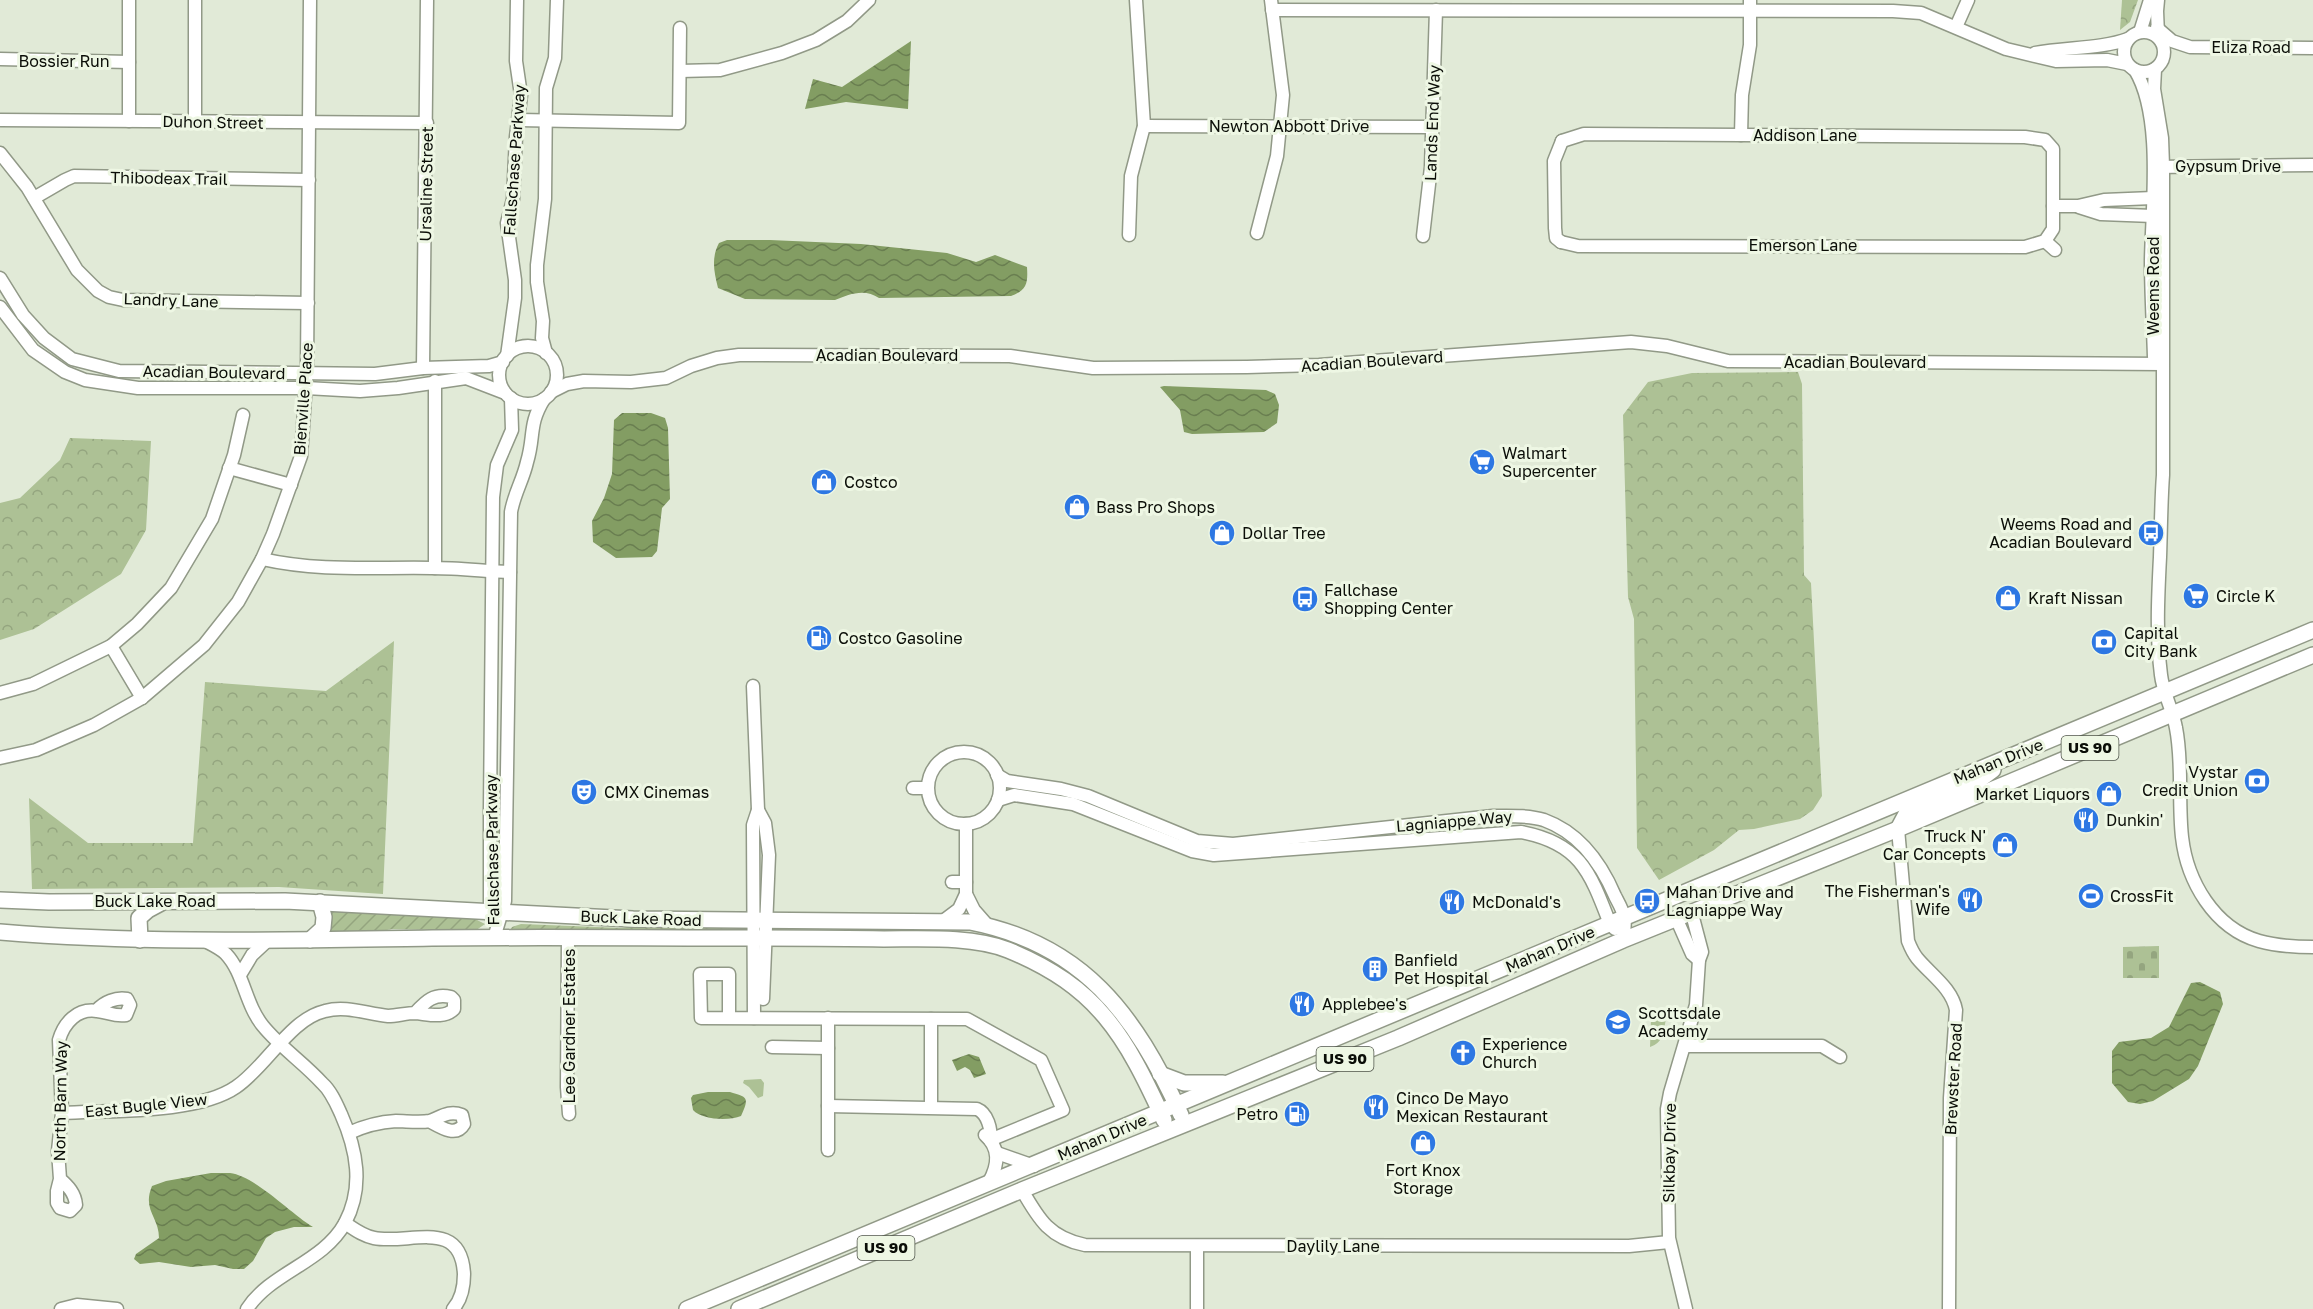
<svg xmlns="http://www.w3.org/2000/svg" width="2313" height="1309" font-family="'Golos Text',sans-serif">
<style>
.forest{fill:url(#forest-crowns)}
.cemetery{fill:url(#cemetery-stones)}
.park{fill:#adc195}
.garden{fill:url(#garden-furrows)}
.water{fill:url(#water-waves)}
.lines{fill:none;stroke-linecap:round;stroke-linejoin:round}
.minor-casing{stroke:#919987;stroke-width:15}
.major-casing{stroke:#919987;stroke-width:18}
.minor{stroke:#fff;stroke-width:12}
.major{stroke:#fff;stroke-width:15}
.labels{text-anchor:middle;stroke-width:6;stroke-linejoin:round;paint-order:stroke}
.shield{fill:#eef7e4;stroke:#4f544a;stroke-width:1.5}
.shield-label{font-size:15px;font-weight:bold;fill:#0b0e08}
.street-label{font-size:16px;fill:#0b0e08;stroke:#eef7e4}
.poi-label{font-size:16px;fill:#0b0e08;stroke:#eef7e4;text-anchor:start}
</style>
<defs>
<pattern id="forest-crowns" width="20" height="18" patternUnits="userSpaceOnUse" patternTransform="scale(1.5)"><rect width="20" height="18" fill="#adc195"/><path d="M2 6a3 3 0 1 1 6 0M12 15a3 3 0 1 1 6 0" fill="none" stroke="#94a57f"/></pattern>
<pattern id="cemetery-stones" width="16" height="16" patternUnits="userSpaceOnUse" patternTransform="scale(1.5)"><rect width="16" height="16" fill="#adc195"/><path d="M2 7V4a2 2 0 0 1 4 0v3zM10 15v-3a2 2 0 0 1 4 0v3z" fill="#94a57f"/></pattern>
<pattern id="garden-furrows" width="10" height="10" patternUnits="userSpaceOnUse" patternTransform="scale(1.5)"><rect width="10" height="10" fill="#adc195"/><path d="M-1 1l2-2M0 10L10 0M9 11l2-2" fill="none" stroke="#94a57f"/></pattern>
<pattern id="water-waves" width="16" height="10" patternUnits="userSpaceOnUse" patternTransform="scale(1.5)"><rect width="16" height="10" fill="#839d63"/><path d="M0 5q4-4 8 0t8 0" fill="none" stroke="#697e50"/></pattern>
</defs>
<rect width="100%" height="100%" fill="#e1ead7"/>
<g class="forest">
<polygon points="2122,0 2138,0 2130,22 2120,30"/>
<polygon points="1798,372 1802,384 1804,575 1811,583 1822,796 1813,810 1800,819 1754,829 1739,830 1714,850 1659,880 1637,848 1634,619 1628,597 1623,415 1648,382 1692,373"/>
<polygon points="70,438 151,441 146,530 121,574 34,629 0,640 0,503 20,498 60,460"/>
<polygon points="394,641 383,894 279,887 32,889 29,798 88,843 193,843 205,682 326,691"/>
</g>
<polygon class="cemetery" points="2159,946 2159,978 2123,978 2123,947"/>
<g class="park">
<path d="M1651,1019h15c-3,14 -2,23 -16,28z"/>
<polygon points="761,1079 764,1083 763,1096 758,1098 749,1087 743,1083 744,1080"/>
</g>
<g class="garden">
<polygon points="499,794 502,795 499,893 495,894 495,797"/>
<polygon points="327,909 471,917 485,924 475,931 392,929 368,934 328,937"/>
<polygon points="521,924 622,928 643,924 740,929 511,929 512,927"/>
</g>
<g class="water">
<polygon points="911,41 908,109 846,102 805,109 813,79 842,87"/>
<path d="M727,240h43l91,4 86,9 29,9 19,-7 32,12c1,16 0,23 -16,29l-132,2c-14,-10 -30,-4 -44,2l-90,-1 -27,-11c-4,-16 -7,-30 1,-45z"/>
<polygon points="1164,386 1266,390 1275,394 1279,405 1277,423 1264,432 1192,434 1184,432 1180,410 1160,387"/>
<polygon points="622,413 651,413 665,418 668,428 670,499 662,508 657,551 652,557 616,558 593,542 592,521 604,498 612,474 614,420"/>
<polygon points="2200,982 2220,992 2223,1004 2198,1066 2189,1079 2153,1101 2140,1104 2128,1102 2112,1083 2112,1051 2119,1042 2151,1038 2169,1027 2191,983"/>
<polygon points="969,1054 979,1057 986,1074 974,1078 970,1070 965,1067 957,1071 952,1060"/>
<path d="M730,1092c17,5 20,5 11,24 -12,5 -39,4 -48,-6l-2,-12 2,-3 15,-3z"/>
<path d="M211,1173c6,0 13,0 19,0 25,3 60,40 83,54h-19l-19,5 -9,6 -13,23 -9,8h-11l-18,-4 -24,2 -32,-5 -19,2 -6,-5 2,-5 23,-16c0,-21 -17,-28 -7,-52l14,-5z"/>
</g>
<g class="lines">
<defs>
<g id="minor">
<polyline points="1272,10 1893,11 1921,13 2006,49 2056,61 2107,60 2127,64"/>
<polyline points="1956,27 1968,0"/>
<polyline points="2157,28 2172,41 2190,47 2313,48"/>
<circle cx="2144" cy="52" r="20"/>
<polyline points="2140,32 2150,0"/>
<polyline points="2158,35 2157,11 2158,0"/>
<path d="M2035,53c30,-6 66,-4 93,-14"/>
<polyline points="0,59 129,62"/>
<path d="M2155,69l-1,20 8,49 1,28v309c-2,27 -2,54 -3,82 -2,39 -4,79 1,118 2,18 12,35 15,53 7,35 2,73 6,109 5,44 32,91 77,104 18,5 35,6 54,6"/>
<path d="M2135,70c28,46 17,136 16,190 0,32 2,64 3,97"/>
<polyline points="680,71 720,70 782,53 816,40 847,21 869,0"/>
<polyline points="0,120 427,123"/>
<polyline points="519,120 679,123 680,28"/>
<polyline points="129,121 129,0"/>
<polyline points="195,121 195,0"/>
<polyline points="1144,126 1433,127"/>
<polyline points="1741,135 1742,95 1750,45 1750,0"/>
<polyline points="0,153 27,187 77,270 98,291 109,297 123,300 308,303"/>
<polyline points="2155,167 2313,165"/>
<polyline points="34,198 65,180 74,176 309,180"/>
<polyline points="2053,206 2078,206 2104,200 2153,198"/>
<polyline points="2079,207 2101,214 2153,216"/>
<polyline points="1257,233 1277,156 1283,95 1271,0"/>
<polyline points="1129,235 1131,176 1144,126 1136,0"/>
<polyline points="1423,236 1431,167 1436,10"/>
<polyline points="2045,241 2055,250"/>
<polyline points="1561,242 1578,246 2025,247 2045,241 2053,229 2053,149 2045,140 2025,137 1584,134 1562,141"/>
<polyline points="1561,242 1556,238 1555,228 1554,161 1562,141"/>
<polyline points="0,278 23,315 44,338 72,359 119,371 375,374 423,368 489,366 503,362"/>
<polyline points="0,307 33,350 65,372 85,380 138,388 306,388 360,391 398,388 466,378 505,393"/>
<circle cx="528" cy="375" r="29"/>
<polyline points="546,353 542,338 543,321 537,282 537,265 545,199 546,88 555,58 557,0"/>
<polyline points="507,356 515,298 515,280 507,223 513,199 516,137 521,95 516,61 517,0"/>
<polyline points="423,368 427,0"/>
<polyline points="551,392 567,384 584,381 631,382 666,378 691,366 717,358 739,355 1010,356 1093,368 1247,367 1319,365 1631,342 1667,346 1728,361 2162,364"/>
<polyline points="229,468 291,485"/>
<path d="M262,559c58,13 111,8 170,9 26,0 52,3 78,4"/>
<polyline points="435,568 435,381"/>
<polyline points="111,646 142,698"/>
<polyline points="753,686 758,810 753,825 754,1018"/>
<polyline points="0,693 33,684 111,646 137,624 171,588 212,519 234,455 243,415"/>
<circle cx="964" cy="788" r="36"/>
<polyline points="0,758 36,750 94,725 142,698 204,645 238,602 262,559 273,534 301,456 307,367 310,0"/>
<path d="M997,775l10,6 54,8 27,7 109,45 36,3 260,-28c17,0 35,-1 51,4 36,13 57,43 71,76 3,6 8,14 9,21 2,7 0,16 -1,23"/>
<polyline points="913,788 927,788"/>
<path d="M998,800l16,-5 59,9 119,47 22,4 307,-23c59,11 69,40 89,92l5,5"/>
<polyline points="758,810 765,823 769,855 763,999"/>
<path d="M1898,829l10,112c2,5 5,12 9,17 13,16 35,30 39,52l-6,88 -1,211"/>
<polyline points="952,882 966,882"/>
<polyline points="966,894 974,910 988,926"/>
<polyline points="492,919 490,902 490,810 493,497 497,465 512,430 511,398"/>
<polyline points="1677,920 1692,954 1699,960"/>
<polyline points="943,921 959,909 966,894 966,824"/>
<path d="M494,938l11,-37 6,-389c3,-18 12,-32 16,-50 8,-26 1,-37 17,-63"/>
<polyline points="568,939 567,1087 569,1114"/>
<path d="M207,942c6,3 14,7 19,12 18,19 19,50 37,72 17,21 41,37 59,57 9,8 14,20 19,31 16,36 23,73 4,109 -22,40 -74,49 -98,86"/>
<polyline points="240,975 252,955 267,941"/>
<polyline points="729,1018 729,974 700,974 701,1018 967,1019 1041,1060 1063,1110 990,1140"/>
<polyline points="828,1018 828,1150"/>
<polyline points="931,1019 931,1107"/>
<polyline points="1686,1046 1822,1046 1840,1057"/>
<polyline points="772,1047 828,1048"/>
<path d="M828,1106l149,3c10,4 15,20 13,31"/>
<path d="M62,1113c48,-3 135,1 174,-26 30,-20 54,-68 89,-76 21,-6 42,3 63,5 9,0 18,-3 27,-3 13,1 29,6 39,-4v-9l-3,-3c-17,-4 -25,4 -36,16"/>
<path d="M349,1133c15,-7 30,-11 47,-12 10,0 23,2 34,0 11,-4 19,-11 32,-6l2,9c-8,14 -24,3 -35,-3"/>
<path d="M985,1135c16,14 13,31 4,47"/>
<polyline points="997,1153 1034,1166"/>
<path d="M60,1179c8,7 15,14 16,26l-6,6 -10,-3 -3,-5v-12l3,-12 -2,-28 4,-38 -3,-73c5,-17 18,-32 38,-29 11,1 18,6 29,4l4,-10 -3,-6c-11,-2 -23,3 -30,11"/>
<path d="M1022,1190c17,30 28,48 63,55l544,1 40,-4"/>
<path d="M345,1223c9,6 18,13 29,15 35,7 87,-21 90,36 0,13 -2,25 -11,35"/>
<polyline points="61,1309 77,1305 117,1309"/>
<polyline points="1197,1309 1197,1246"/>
<polyline points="1686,1309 1669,1238 1667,1109 1670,1093 1696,1005 1699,960 1702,952 1692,914"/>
</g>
<g id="major">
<polyline points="1898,829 1906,814 1974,784 1993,770"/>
<path d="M0,900l49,2 236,-1 348,18 337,3c113,22 165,92 211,193"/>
<path d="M0,932c144,12 288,8 432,6 105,-1 209,0 314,0 46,0 92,0 138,1 38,0 88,-3 124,11 90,37 117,85 156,170"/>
<polyline points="140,940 139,918 148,910 161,903"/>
<polyline points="310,940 323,928 324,917 320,902"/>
<polyline points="1160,1074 1184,1083 1223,1083"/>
<polyline points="687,1309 2313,630"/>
<polyline points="739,1309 1022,1190 1398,1038 1623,940 1898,829 2313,655"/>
</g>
</defs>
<use href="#minor" class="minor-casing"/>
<use href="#major" class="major-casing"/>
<use href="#minor" class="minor"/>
<use href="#major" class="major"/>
</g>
<defs>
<symbol id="supermarket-disc" viewBox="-11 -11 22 22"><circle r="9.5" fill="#2d77e3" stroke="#eef7e4"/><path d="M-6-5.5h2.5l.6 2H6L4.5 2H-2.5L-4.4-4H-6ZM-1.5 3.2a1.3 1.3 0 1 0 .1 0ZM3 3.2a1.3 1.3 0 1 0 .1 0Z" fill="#fff"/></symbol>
<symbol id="shop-disc" viewBox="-11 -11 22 22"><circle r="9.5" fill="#2d77e3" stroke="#eef7e4"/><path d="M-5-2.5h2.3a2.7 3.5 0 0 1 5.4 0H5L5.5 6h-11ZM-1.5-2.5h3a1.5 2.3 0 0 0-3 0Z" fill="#fff"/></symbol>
<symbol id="bus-disc" viewBox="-11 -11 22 22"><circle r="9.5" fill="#2d77e3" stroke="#eef7e4"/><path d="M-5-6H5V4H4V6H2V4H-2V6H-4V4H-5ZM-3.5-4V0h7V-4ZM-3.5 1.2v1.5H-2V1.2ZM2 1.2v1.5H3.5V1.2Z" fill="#fff"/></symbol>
<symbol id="fuel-disc" viewBox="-11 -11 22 22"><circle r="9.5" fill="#2d77e3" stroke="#eef7e4"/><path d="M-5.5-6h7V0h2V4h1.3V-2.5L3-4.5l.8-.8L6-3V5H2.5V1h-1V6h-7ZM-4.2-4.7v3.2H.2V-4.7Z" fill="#fff"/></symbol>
<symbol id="bank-disc" viewBox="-11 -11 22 22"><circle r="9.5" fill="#2d77e3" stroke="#eef7e4"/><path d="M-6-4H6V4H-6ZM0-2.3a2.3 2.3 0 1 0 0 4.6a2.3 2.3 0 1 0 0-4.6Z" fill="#fff"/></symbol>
<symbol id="theatre-disc" viewBox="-11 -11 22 22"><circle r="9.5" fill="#2d77e3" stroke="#eef7e4"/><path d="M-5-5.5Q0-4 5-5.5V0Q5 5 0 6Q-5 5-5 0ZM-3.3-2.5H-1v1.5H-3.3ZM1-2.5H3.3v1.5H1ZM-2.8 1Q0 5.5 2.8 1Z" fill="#fff"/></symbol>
<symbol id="restaurant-disc" viewBox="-11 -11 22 22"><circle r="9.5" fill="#2d77e3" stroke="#eef7e4"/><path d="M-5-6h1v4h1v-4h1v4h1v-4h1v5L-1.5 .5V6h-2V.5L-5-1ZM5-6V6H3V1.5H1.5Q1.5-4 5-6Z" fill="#fff"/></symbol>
<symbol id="stadium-disc" viewBox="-11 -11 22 22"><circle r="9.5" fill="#2d77e3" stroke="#eef7e4"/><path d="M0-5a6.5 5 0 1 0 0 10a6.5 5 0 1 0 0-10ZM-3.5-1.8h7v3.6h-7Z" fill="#fff"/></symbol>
<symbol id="building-disc" viewBox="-11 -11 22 22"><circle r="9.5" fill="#2d77e3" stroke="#eef7e4"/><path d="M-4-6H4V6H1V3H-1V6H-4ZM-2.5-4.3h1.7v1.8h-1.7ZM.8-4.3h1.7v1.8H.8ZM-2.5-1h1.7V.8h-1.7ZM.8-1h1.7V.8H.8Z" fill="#fff"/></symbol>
<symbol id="school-disc" viewBox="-11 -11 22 22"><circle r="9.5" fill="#2d77e3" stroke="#eef7e4"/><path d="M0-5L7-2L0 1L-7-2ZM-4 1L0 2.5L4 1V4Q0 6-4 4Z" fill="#fff"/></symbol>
<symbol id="church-disc" viewBox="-11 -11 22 22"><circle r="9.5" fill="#2d77e3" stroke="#eef7e4"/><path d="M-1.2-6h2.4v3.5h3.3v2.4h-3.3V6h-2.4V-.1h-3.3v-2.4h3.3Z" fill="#fff"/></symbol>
</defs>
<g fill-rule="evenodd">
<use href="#supermarket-disc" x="1467" y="447" width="30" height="30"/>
<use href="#shop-disc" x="809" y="467" width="30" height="30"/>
<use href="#shop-disc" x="1062" y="492" width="30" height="30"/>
<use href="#shop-disc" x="1207" y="518" width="30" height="30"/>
<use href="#bus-disc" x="2136" y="518" width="30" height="30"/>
<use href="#supermarket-disc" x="2181" y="581" width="30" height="30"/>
<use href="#shop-disc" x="1993" y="583" width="30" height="30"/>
<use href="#bus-disc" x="1290" y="584" width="30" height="30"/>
<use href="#fuel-disc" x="804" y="623" width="30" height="30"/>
<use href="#bank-disc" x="2089" y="627" width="30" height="30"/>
<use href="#bank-disc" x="2242" y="766" width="30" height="30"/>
<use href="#theatre-disc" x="569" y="777" width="30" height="30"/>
<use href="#shop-disc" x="2094" y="779" width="30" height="30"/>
<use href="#restaurant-disc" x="2071" y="805" width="30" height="30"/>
<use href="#shop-disc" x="1990" y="830" width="30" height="30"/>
<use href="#stadium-disc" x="2076" y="881" width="30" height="30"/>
<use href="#restaurant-disc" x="1955" y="885" width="30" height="30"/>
<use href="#bus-disc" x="1632" y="886" width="30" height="30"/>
<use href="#restaurant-disc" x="1437" y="887" width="30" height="30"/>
<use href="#building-disc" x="1360" y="954" width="30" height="30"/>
<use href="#restaurant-disc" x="1287" y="989" width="30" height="30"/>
<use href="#school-disc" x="1603" y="1007" width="30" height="30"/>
<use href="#church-disc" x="1448" y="1038" width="30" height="30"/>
<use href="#restaurant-disc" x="1361" y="1092" width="30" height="30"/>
<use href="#fuel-disc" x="1282" y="1099" width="30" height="30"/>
<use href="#shop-disc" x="1408" y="1128" width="30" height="30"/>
</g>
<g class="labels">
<g class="shield">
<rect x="2061.5" y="736" width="57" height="24" rx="4.5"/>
<rect x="1316.5" y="1047" width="57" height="24" rx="4.5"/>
<rect x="857.5" y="1236" width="57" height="24" rx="4.5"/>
</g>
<g class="shield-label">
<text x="2090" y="753">US 90</text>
<text x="1345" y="1064">US 90</text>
<text x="886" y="1253">US 90</text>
</g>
<g class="street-label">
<text x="2251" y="53">Eliza Road</text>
<text x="64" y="67">Bossier Run</text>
<text transform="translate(213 122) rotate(1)" y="6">Duhon Street</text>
<text transform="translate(1432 123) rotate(-88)" y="6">Lands End Way</text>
<text x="1289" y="132">Newton Abbott Drive</text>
<text x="1805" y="141">Addison Lane</text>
<text transform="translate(514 160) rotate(-86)" y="6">Fallschase Parkway</text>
<text x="2228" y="172">Gypsum Drive</text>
<text transform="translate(169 178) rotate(1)" y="6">Thibodeax Trail</text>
<text transform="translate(426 184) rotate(-89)" y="6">Ursaline Street</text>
<text x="1803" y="251">Emerson Lane</text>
<text transform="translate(2153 286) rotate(-90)" y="6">Weems Road</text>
<text transform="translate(171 300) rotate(2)" y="6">Landry Lane</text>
<text x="887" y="361">Acadian Boulevard</text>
<text transform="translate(1372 361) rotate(-4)" y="6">Acadian Boulevard</text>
<text x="1855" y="368">Acadian Boulevard</text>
<text transform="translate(214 372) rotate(1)" y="6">Acadian Boulevard</text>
<text transform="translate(303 399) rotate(-86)" y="6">Bienville Place</text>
<text transform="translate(1998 761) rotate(-22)" y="6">Mahan Drive</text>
<text transform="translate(1454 821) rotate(-5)" y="6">Lagniappe Way</text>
<text transform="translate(492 850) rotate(-91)" y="6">Fallschase Parkway</text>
<text x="155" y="907">Buck Lake Road</text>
<text transform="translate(641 918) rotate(2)" y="6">Buck Lake Road</text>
<text transform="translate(1550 949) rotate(-23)" y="6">Mahan Drive</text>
<text transform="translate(569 1026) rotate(-90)" y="6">Lee Gardner Estates</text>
<text transform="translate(1953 1079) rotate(-87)" y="6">Brewster Road</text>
<text transform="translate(60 1101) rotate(-89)" y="6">North Barn Way</text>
<text transform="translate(146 1105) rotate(-6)" y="6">East Bugle View</text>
<text transform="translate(1102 1137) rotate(-23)" y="6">Mahan Drive</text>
<text transform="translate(1669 1153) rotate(-89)" y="6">Silkbay Drive</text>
<text x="1333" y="1252">Daylily Lane</text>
</g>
<g class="poi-label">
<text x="1502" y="459">Walmart<tspan x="1502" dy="18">Supercenter</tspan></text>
<text x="844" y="488">Costco</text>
<text x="1096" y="513">Bass Pro Shops</text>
<text x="2132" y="530" text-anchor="end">Weems Road and<tspan x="2132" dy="18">Acadian Boulevard</tspan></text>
<text x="1242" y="539">Dollar Tree</text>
<text x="1324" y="596">Fallchase<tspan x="1324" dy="18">Shopping Center</tspan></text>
<text x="2216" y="602">Circle K</text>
<text x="2028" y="604">Kraft Nissan</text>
<text x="2124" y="639">Capital<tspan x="2124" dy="18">City Bank</tspan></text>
<text x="838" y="644">Costco Gasoline</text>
<text x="2238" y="778" text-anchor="end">Vystar<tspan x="2238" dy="18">Credit Union</tspan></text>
<text x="604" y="798">CMX Cinemas</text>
<text x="2090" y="800" text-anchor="end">Market Liquors</text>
<text x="2106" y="826">Dunkin'</text>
<text x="1986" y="842" text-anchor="end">Truck N'<tspan x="1986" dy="18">Car Concepts</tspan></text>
<text x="1950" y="897" text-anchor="end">The Fisherman's<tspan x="1950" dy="18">Wife</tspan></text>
<text x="1666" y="898">Mahan Drive and<tspan x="1666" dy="18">Lagniappe Way</tspan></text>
<text x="2110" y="902">CrossFit</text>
<text x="1472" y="908">McDonald's</text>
<text x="1394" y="966">Banfield<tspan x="1394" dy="18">Pet Hospital</tspan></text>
<text x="1322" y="1010">Applebee's</text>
<text x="1638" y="1019">Scottsdale<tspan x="1638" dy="18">Academy</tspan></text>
<text x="1482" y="1050">Experience<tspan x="1482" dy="18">Church</tspan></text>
<text x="1396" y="1104">Cinco De Mayo<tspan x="1396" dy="18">Mexican Restaurant</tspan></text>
<text x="1278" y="1120" text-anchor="end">Petro</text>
<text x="1423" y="1176" text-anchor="middle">Fort Knox<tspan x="1423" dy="18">Storage</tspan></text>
</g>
</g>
</svg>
